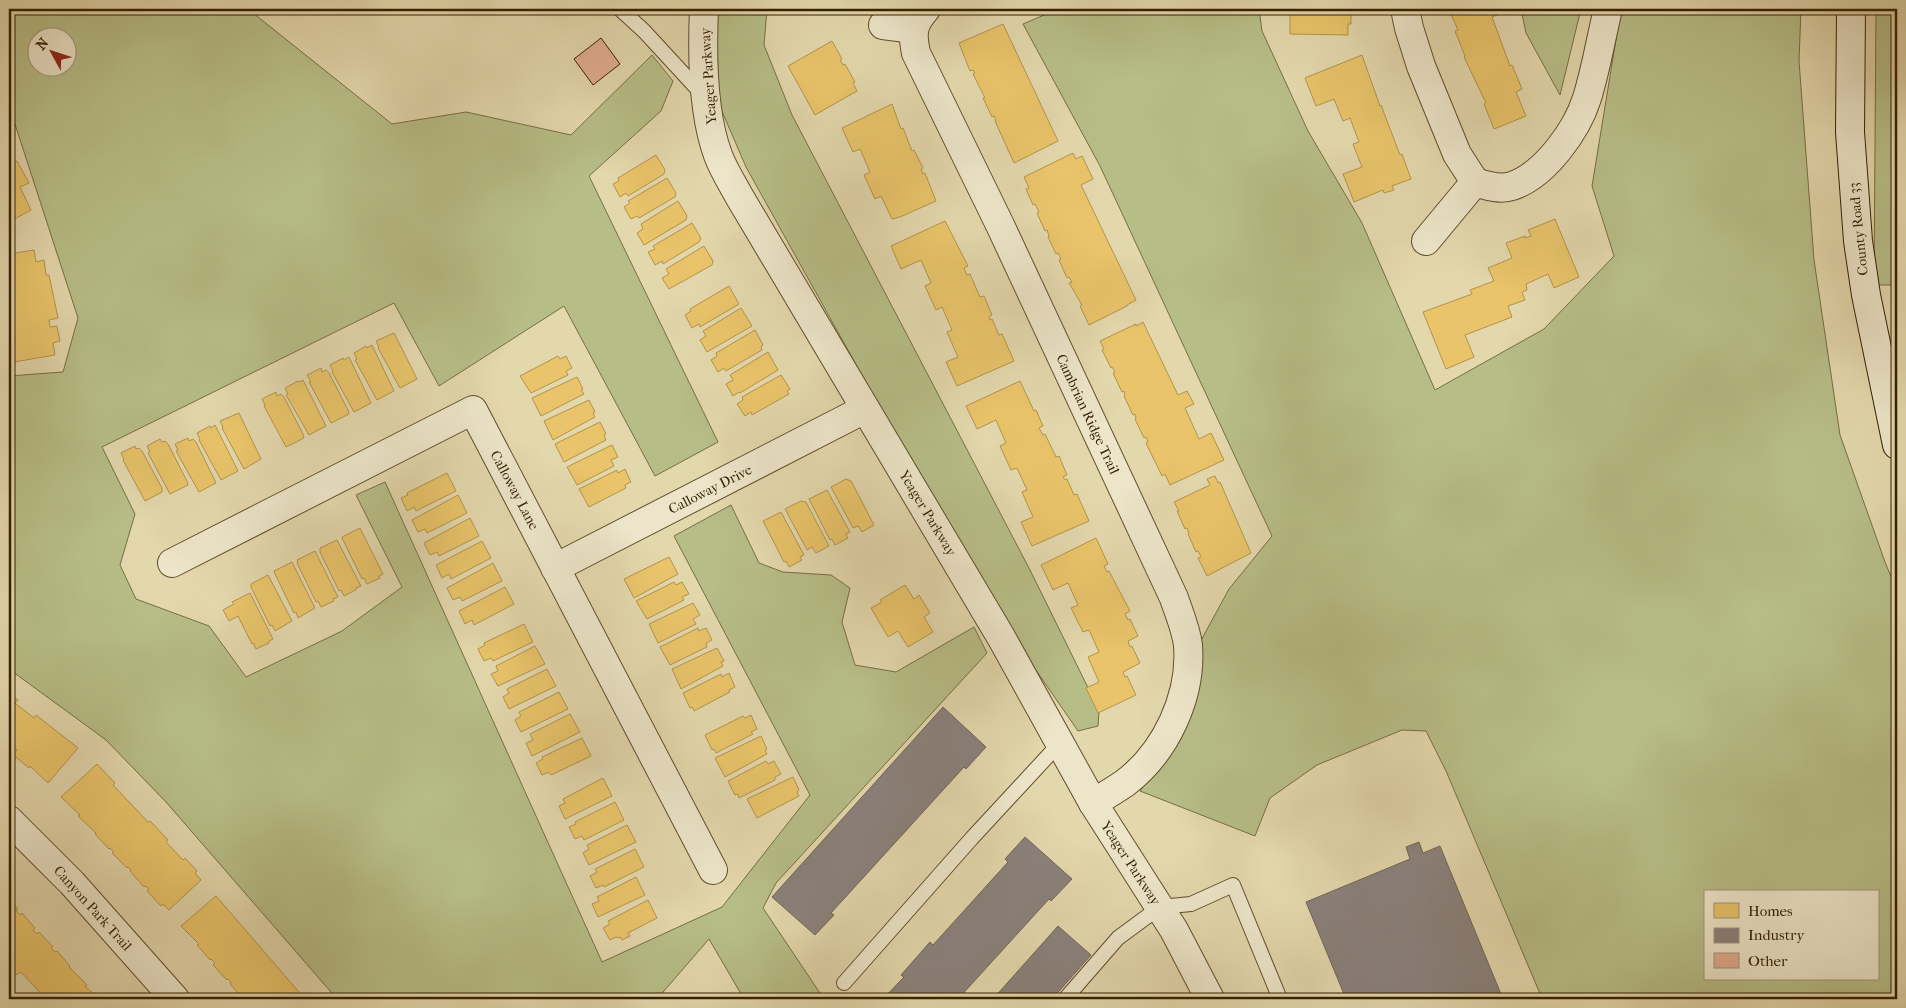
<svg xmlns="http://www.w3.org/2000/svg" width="1906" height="1008" font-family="'IM FELL French Canon',serif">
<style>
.green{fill:#b7bd87;stroke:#766e44;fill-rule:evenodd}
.homes{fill:#e9c46a;stroke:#b3934a}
.industry{fill:#8a817c;stroke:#706457}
.building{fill:#e1ac8f;stroke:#352000}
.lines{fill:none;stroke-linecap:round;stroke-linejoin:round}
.lane-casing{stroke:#604e2b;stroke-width:16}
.street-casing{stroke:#604e2b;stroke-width:30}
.secondary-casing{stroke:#352000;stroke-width:30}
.lane{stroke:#ede5c9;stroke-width:14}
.street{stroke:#ede5c9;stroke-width:28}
.secondary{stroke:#ede5c9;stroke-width:28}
.labels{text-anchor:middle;stroke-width:5;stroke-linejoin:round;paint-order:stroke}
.street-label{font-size:14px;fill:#352000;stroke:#ede5c9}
</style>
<rect width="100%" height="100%" fill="#e3d7ac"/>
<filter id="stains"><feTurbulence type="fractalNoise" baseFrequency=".004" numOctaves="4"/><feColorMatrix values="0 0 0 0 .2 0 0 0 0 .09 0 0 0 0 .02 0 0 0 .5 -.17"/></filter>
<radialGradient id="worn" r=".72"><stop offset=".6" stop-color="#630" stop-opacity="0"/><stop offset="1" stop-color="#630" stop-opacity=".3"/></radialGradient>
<g class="green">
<path d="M9,9h239l144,115 74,-12 105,23 81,-80 21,26 -12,30 -72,65 129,266 -63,34 -91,-170 -125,80 -45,-83 -292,144 33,67 -15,51 16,34 73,27 37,51 96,-46 60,-44 -46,-92 29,-13 217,480 120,-55 88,-112 -136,-259 57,-31 28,58 24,9 48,3 19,13 -8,34 13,43 41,7 78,-45 13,26 -211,230 -13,25 61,91h-80l-35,-60 -52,60h-320l-171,-197 -60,-62 -97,-71v-293l54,-4 15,-54 -65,-200 -4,-5zM38,38h30v30h-30z"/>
<polygon points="717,9 767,9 764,45 792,115 1031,572 1099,710 1098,726 1078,731 986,598 746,167 718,102"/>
<path d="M1058,9h201l3,22 46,100 54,92 73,167 109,-61 70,-73 -22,-70 29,-177h180l-2,52 15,199 26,175 45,127 12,29v408h-358l2,-3 -95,-225 -20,-40 -24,-1 -85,35 -47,33 -15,38 -115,-45 40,-56 19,-91 30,-55 43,-53 -172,-370 -77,-142zM1705,892h172v87h-172z"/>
<polygon points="1521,9 1581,9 1560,95 1526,33"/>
<polygon points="1876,9 1897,9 1897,285 1874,285"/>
</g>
<g class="homes">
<polygon points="1290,9 1351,9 1351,24 1348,24 1348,35 1290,34"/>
<polygon points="1451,9 1503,9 1505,12 1492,17 1510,66 1512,65 1522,89 1516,92 1526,116 1494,129 1484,104 1486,103 1464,57 1465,56 1455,31 1458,30 1451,14 1453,13"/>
<polygon points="1003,24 1058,141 1014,163 995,121 996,121 994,116 992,117 983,98 985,98 973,74 975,73 973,70 970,71 959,43"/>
<polygon points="832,41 842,59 840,60 843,65 845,64 855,82 853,83 857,91 815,115 788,66"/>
<polygon points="1362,55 1380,106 1381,105 1400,155 1402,154 1411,179 1392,186 1394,190 1384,193 1383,190 1354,202 1343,174 1362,167 1353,144 1359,142 1350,118 1343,121 1334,99 1316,106 1305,78"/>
<polygon points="892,104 901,129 903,128 912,151 914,150 923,168 921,169 923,174 925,173 936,201 900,217 892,219 881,196 875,199 864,175 870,172 860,149 853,152 842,128"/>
<polygon points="1073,153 1076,159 1082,156 1093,179 1081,185 1136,300 1127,305 1127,306 1089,325 1080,306 1082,305 1069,283 1072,282 1069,277 1067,278 1059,260 1061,259 1058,253 1056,254 1048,237 1049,236 1047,230 1045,231 1037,213 1039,212 1035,204 1033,205 1026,189 1029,188 1024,177"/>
<polygon points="656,155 665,170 664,174 628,196 626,193 620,197 613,184 619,181 618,178"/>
<polygon points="9,157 12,163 17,161 29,183 20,187 31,210 9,222"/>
<polygon points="667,178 676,193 675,197 639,218 637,216 631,219 624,207 630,203 628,201"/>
<polygon points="678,201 687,216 686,220 644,245 637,233 643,229 641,224"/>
<polygon points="1555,219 1579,277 1554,288 1548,274 1526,284 1527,290 1522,292 1525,300 1508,306 1512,317 1465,335 1474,357 1446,369 1423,312 1472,294 1470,290 1494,281 1488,268 1512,258 1506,243 1525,236 1525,238 1531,236 1528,230"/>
<polygon points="945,221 968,266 964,268 967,275 970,274 980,297 984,296 992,315 989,317 990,320 992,319 999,335 1002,334 1014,361 957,386 946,362 958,357 947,332 952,330 942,307 936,310 925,286 931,283 921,260 901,269 891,246"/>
<polygon points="692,223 701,238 699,242 663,264 662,261 655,265 648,252 655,249 653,246"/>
<polygon points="704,246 713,261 712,265 669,289 662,278 669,274 666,269"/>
<polygon points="34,250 36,262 44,260 46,275 49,275 58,318 49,320 50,327 57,326 60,341 53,343 55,355 14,362 11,342 13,341 13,336 10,336 9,329 9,254"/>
<polygon points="729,286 739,304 700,327 699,324 692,328 685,315 691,311 690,309"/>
<polygon points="741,308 752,326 707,352 700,340 706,336 703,331"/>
<polygon points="1143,322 1178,395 1187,391 1194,404 1185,408 1199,439 1211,433 1224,460 1170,485 1165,474 1162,476 1146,443 1148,442 1146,437 1144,438 1135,419 1136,418 1135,414 1133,415 1124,396 1125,395 1124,391 1122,392 1113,373 1115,372 1112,367 1111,368 1102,350 1104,349 1100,341 1136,324 1136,326"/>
<polygon points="755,330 763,345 761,347 762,350 726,371 724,368 718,372 711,360 717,356 716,353"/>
<polygon points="394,333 417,379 400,388 378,348 379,347 376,341"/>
<polygon points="372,345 394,391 377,400 355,360 357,359 354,353 366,346 367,348"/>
<polygon points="768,352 778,370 740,393 739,392 733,396 726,384 733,380 730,375"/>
<polygon points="558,356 560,359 566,356 572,368 566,371 568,375 531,393 520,376"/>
<polygon points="349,357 371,403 354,412 332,372 333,371 330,365 343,358 344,360"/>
<polygon points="321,368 322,372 326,370 329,373 348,410 349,414 331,423 309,382 311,382 307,375"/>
<polygon points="781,375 790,389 787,391 789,394 752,415 751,412 745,416 737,404 743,400 742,397"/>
<polygon points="577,377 583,389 581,390 584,394 541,416 532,398"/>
<polygon points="303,380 326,426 309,435 286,395 288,394 285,388 298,381 299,382"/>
<polygon points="1020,381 1034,411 1036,410 1043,426 1039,428 1043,435 1045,434 1056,457 1059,456 1067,475 1063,477 1065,480 1067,479 1074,495 1077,494 1089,521 1032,546 1021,522 1033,517 1022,492 1027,490 1017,468 1011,470 1000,446 1006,443 996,420 977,429 966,406"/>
<polygon points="276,392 277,396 281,394 284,397 303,434 304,438 286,447 264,406 265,405 262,399"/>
<polygon points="589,400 595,412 593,413 595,417 553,440 544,421"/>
<polygon points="239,413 261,459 244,469 222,428 223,427 220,421"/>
<polygon points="600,422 606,434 604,435 606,440 564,462 555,444"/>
<polygon points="215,425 238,471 221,480 199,440 200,439 197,433 210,426 211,428"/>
<polygon points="188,438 189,441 193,439 196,442 216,483 199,492 176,451 178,450 175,444"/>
<polygon points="160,439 162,442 165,441 168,444 187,481 188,485 170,494 148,453 150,452 147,446"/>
<polygon points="612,445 618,457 611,460 614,466 577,485 567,467"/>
<polygon points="135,446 136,449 139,448 142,451 162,488 162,492 145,501 123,460 124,459 121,453"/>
<polygon points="625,469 631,482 625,485 626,488 589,507 579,489 617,470 618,473"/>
<polygon points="447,473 456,491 416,511 414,507 407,511 401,498 408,495 407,493"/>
<polygon points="1215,476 1218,483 1220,482 1251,553 1207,576 1198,558 1201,557 1198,551 1196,552 1188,534 1189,533 1187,528 1185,529 1177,511 1179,511 1174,502 1210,485 1207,479"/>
<polygon points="846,479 851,481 874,525 862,532 858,526 853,528 831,487"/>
<polygon points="827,490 850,532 846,534 848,538 835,545 832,539 830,540 809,499"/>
<polygon points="458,495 467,513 427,533 425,529 418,532 412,520"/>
<polygon points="801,501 806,502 829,546 816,553 812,547 807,550 785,509"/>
<polygon points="781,512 804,555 800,557 802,560 789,567 786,561 784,562 763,521"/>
<polygon points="470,518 479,536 439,556 437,552 430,555 424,543"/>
<polygon points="360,528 383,574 379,576 380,578 367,584 364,578 362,579 343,540 342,537"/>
<polygon points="1096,538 1108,564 1104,566 1107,572 1109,571 1130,611 1125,614 1128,620 1130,619 1138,636 1128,641 1130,647 1132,646 1140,663 1123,672 1125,677 1127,676 1136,695 1098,713 1086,688 1099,682 1088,657 1099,652 1089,630 1083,632 1071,608 1078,605 1068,583 1053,590 1041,565"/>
<polygon points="337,540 361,586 356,588 357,589 344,596 341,590 339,591 320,552 320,548"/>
<polygon points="482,541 491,558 451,579 449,574 442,578 436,565"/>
<polygon points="315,551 338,597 333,599 334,601 321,607 318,601 316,602 297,563 298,562 297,560"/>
<polygon points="669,557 678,574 634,598 624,579"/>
<polygon points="292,562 315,608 298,618 296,612 294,613 275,574 274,571"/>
<polygon points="493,563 502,581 462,601 460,597 453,600 447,588"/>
<polygon points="268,575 292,621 275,631 272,625 270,626 251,587 251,584"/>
<polygon points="674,582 676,585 682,582 689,594 682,597 684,600 647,619 636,601"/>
<polygon points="905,585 914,599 919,595 930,613 924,617 933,632 908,647 898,631 888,637 871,608 882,602 880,600"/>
<polygon points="505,587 514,604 474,625 472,620 465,624 459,611"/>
<polygon points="250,593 273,639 269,641 269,643 256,649 253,643 252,644 238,616 229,621 223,610 234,604 232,602"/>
<polygon points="693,603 700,615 693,619 696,624 658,643 649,624"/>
<polygon points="524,624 533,642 493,661 491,658 484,661 478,649 485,645 484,643"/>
<polygon points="698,628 699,631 706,628 712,640 706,643 707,647 670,665 660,647"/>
<polygon points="535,646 545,664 498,686 491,674 498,671 496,666"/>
<polygon points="717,648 724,661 721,662 723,666 681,689 672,669"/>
<polygon points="547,669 556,686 509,709 503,697 509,693 507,689"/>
<polygon points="729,673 735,687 729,690 730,692 694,711 692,707 690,708 683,693 721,674 722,677"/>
<polygon points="9,692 18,700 15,703 34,718 36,715 78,748 48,783 30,766 29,768 13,755 17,750 12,746 9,750"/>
<polygon points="559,692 568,709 521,732 515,720 521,716 519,712"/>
<polygon points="570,714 580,732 532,756 526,743 533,740 530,734"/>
<polygon points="751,715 757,729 751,732 753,734 716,753 714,749 712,750 705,735 743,716 745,718"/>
<polygon points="761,736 767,749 765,750 767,754 725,777 715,758"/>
<polygon points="582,738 591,756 551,775 549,772 542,775 536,763 543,759 542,757"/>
<polygon points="766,761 768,764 774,761 781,774 775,777 775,780 739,798 738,794 735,795 728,781"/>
<polygon points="97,764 115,783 113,785 148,822 150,821 168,840 166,842 183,860 185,858 197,871 195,873 201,880 169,910 163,904 161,906 147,891 149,889 145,886 144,887 130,871 131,870 128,867 127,868 112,853 114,852 110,848 109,849 95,834 96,833 78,816 80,815 61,797"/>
<polygon points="793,777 799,790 797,792 799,796 757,818 747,799"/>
<polygon points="603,778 612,796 565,819 559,806 565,803 563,799"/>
<polygon points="615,802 624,820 584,840 582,836 575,839 569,827 576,824 575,822"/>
<polygon points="627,825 636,842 589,865 583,853 589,849 587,845"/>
<polygon points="635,849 644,867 604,887 603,885 596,888 590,876 597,872 595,869"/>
<polygon points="636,877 645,895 598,917 592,904 599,901 597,897"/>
<polygon points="216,896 305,999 243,999 230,984 231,982 228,979 227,980 213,965 215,963 211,959 210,960 197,945 199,944 181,926"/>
<polygon points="9,898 18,909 16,910 20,915 22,913 35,928 33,930 37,934 39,932 53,947 51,948 55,952 57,951 70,966 69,967 87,985 85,986 99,999 46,999 21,972 16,975 9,967 9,963 12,960 9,957"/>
<polygon points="648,900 657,918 628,933 630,936 622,940 620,937 618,938 616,937 610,940 603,928 610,924 608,921"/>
</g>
<g class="industry">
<polygon points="943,707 986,747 966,769 964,767 831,913 834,915 815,935 772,897"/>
<polygon points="1025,837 1072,879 1051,901 1049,899 958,999 883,999 904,977 901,975 930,942 933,945 1008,862 1005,859"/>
<polygon points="1419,842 1423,853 1440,846 1503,999 1346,999 1306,902 1410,859 1406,847"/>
<polygon points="1058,926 1091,955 1052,999 993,999"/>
</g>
<polygon class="building" points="601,38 620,64 593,85 574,59"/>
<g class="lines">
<defs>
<g id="lane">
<polyline points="620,9 644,31 703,95"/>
<polyline points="844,983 972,838 1059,744"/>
<polyline points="1065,999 1118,938 1160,907 1191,904 1233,885 1280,999"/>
</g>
<g id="street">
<path d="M704,9c-2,45 -2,103 14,146 5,14 14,28 21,41l262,441 92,166 81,127 36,69"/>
<path d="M926,9c-14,16 -14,24 -10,44l84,172 174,373c5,15 12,31 14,47 4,51 -22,107 -63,138 -10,7 -22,14 -32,20"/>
<polyline points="1405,9 1409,28 1421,66 1457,154 1475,182 1426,241"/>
<polyline points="883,25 914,29"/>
<path d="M1475,182c12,4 25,8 37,4 33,-11 65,-56 75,-88 9,-29 14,-60 21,-89"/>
<polyline points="172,563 473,410 713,870"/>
<polyline points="555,568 865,409"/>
<polyline points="9,820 72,883 175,999"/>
</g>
<polyline id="secondary" points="1851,9 1850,132 1858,241 1866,295 1897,445"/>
</defs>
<use href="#lane" class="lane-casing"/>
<use href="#street" class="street-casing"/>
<use href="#secondary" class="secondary-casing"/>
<use href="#lane" class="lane"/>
<use href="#street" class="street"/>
<use href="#secondary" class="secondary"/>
</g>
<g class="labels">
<g class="street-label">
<text transform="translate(708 76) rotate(-94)" y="5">Yeager Parkway</text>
<text transform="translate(1858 229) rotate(-96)" y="5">County Road 33</text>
<text transform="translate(1088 414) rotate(65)" y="5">Cambrian Ridge Trail</text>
<text transform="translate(710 489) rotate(-27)" y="5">Calloway Drive</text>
<text transform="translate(515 490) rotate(62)" y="5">Calloway Lane</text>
<text transform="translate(928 513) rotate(59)" y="5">Yeager Parkway</text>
<text transform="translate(1131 863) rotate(57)" y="5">Yeager Parkway</text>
<text transform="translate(93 908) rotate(48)" y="5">Canyon Park Trail</text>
</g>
</g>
<rect width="1906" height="1008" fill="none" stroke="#e3d7ac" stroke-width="30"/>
<rect x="10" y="10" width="1886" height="988" fill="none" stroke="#352000" stroke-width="2.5"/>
<rect x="15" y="15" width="1876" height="978" fill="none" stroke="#352000"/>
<rect x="1704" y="890" width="175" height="90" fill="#ede5c9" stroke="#a39679"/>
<rect x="1714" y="903" width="25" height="15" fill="#e9c46a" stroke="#a39679"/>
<text x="1748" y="916" font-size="15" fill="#352000">Homes</text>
<rect x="1714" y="928" width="25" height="15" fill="#8a817c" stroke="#a39679"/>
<text x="1748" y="940" font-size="15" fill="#352000">Industry</text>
<rect x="1714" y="953" width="25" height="15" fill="#e1ac8f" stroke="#a39679"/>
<text x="1748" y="966" font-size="15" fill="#352000">Other</text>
<g transform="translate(52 52) rotate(310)"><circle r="24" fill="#ede5c9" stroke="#a39679"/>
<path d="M0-4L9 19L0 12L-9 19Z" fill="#8f2418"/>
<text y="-8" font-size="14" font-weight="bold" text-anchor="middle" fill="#352000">N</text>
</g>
<rect width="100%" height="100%" filter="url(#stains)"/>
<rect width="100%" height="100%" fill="url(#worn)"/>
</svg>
